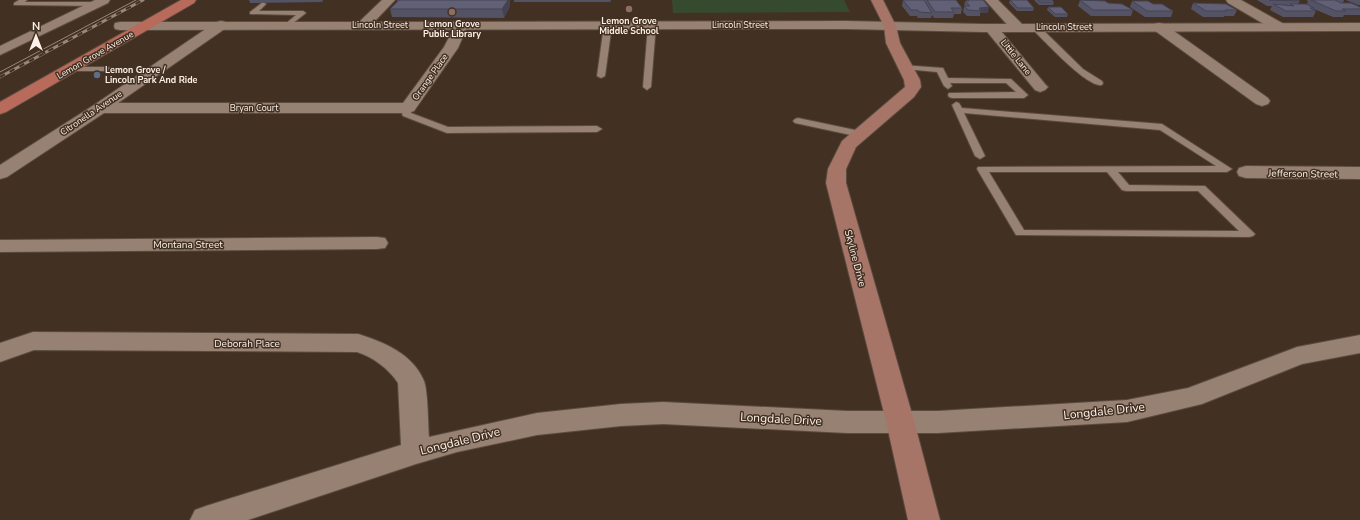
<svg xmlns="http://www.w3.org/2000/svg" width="1360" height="520" font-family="'Nunito Sans',sans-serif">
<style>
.green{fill:#364b2e}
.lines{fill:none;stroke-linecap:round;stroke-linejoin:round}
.service-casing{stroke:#5b4c40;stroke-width:2}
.minor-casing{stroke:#5b4c40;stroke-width:2}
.tertiary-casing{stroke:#5b4c40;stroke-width:2}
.secondary-casing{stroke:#5b4c40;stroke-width:2}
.primary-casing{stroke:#5b4c40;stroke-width:2}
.service{fill:#968172;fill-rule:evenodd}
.minor{fill:#968172;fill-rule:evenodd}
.tertiary{fill:#968172;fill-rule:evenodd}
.secondary{fill:#a77567;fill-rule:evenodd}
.primary{fill:#b86a5b;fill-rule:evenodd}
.tram{stroke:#97887c;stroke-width:1}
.rail-casing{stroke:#97887c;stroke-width:3}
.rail{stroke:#423022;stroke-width:2;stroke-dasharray:5.5;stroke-linecap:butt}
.wall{fill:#545365}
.shaded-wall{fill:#454353}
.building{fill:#626076;stroke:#454353}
.education-dot{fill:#8d6e63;stroke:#423022;stroke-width:1.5}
.service-dot{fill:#5c6f8a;stroke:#423022;stroke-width:1.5}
.labels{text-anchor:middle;stroke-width:3;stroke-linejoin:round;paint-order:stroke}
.far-poi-label{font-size:9px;font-weight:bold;fill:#fdf1e8;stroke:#423022}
.far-street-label{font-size:9px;fill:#fdf1e8;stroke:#423022}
.street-label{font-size:10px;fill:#fdf1e8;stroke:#423022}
.near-street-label{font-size:12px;fill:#fdf1e8;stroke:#423022}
</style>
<rect width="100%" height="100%" fill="#423022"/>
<polygon class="green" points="672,0 844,0 850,12 673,13"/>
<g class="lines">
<defs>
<g id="service">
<polygon points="19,0 27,0 25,2 96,2 99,4 96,6 14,5 14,3"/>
<polygon points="263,2 266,4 259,11 303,11 306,13 288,27 284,25 296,15 250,14 250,12"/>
<polygon points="608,23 612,25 605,76 601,78 597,76 604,25"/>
<polygon points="652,23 656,25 651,87 647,90 643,87 648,25"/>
<path d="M1032,25h6l45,44 19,12 1,2 -1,2c-15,3 -58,-45 -70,-56z"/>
<polygon points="902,65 943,68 948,78 1008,79 1011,79 1028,95 1024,98 952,98 949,97 948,95 949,93 1016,92 1006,83 950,83 952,86 948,89 944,86 937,72 905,69 902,69"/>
<polygon points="68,67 108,67 112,69 108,71 71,71 67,69"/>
<path d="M956,102l3,1 3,5 200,16 70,45 -5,3h-109l11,13 76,1 50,48 -2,2 -4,1 -233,-2 -39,-66 1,-2 238,-1 -56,-36 -196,-17 21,43 -5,3 -5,-3 -23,-51zM989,172h118l15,18 4,1h72l41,40 -215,-1z"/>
<polygon points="408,105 412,108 411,113 448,127 597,126 602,129 597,132 447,133 403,116 402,114 404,108"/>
<polygon points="798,118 860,131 865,134 860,137 795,123 793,121 795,119"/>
</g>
<g id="minor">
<polygon points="985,0 998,0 1022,24 1024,27 1022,30 1012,30"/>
<polygon points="1226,0 1241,0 1284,24 1286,27 1284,30 1274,30 1228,3"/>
<polygon points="221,21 226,22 227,25 226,28 118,103 403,103 444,47 457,22 467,22 468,25 458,48 414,111 408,113 104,113 7,177 0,179 0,165 94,105 216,22"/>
<polygon points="1159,23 1164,24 1268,98 1270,101 1268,104 1262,106 1256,104 1154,30 1152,27 1154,24"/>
<polygon points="991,24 996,25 1045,84 1048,87 1045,90 1040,92 1035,90 984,28 986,25"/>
<polygon points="1246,166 1360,167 1360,179 1246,178 1239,176 1237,172 1239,168"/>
<polygon points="377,237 385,238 388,243 385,248 377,249 0,252 0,240"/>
<path d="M33,332l325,2c26,8 55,20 66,47 4,10 4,43 5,56l108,-24 84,-9 42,-2 184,9h91l189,-11 61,-12 109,-41 63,-12v18l-58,11 -100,40 -75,18 -189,11h-91l-184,-9 -42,2 -84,9 -80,17 -41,12 -168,56h-58l5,-10 11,-4 195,-61 -3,-62c-9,-14 -25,-26 -41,-31l-323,-2 -34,12v-19z"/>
</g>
<g id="tertiary">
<polygon points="95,0 110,0 108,3 0,55 0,46"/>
<polygon points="382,0 395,0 374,22 846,21 983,24 1360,23 1360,31 983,32 846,29 120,30 115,29 114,26 115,23 120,22 359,22"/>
</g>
<polygon id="secondary" points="871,0 883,0 896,26 900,43 920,80 921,87 914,97 856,147 846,169 846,183 914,421 940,520 908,520 886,421 826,183 828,169 842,141 905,87 904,80 886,43 884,26"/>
<polygon id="primary" points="181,0 196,0 194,3 6,112 0,114 0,102"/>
</defs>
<use href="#service" class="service-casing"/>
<use href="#minor" class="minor-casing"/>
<use href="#tertiary" class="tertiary-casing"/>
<use href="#secondary" class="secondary-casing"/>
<use href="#primary" class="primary-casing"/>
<use href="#service" class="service"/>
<use href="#minor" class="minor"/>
<use href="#tertiary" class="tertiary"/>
<use href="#secondary" class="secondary"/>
<use href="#primary" class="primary"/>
<polyline class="tram" points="0,72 136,0"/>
<defs>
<polyline id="rail" points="0,77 143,0"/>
</defs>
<use href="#rail" class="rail-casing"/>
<use href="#rail" class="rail"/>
</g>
<g class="wall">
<polygon points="249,0 323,0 322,2 250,3"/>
<polygon points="397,0 510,0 510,6 504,18 392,17 390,9 397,2"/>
<polygon points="514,0 611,0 610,2 514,2"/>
<polygon points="903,0 929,0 962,8 961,14 954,14 953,18 934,18 932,15 931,18 918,18 917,16 910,16 902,6"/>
<polygon points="967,0 983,0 988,13 980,13 980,16 967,16 963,12 965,1 967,1"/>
<polygon points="1010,0 1034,8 1033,11 1017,11 1009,3"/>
<polygon points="1034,0 1052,0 1054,2 1053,5 1039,5"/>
<polygon points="1080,0 1108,3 1133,10 1131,16 1091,16 1078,6"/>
<polygon points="1257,0 1298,0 1300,1 1298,4 1307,4 1308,1 1306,0 1344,0 1343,3 1360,7 1360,15 1344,15 1343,17 1333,17 1314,9 1313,10 1316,11 1313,17 1283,17 1270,10 1272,6 1267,6"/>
<polygon points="1346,0 1360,0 1360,5 1358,5"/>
<polygon points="1132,1 1153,4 1173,11 1171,17 1145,17 1130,7"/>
<polygon points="1193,3 1237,10 1234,16 1224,16 1224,17 1203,17 1191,9"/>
<polygon points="1048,7 1068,14 1067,17 1055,17 1047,10"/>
</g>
<g class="shaded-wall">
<polygon points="508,0 510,0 510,6 504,18 502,9"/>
<polygon points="989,7 988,13 980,13 981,11 979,8"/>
</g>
<g class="building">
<polygon points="399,0 508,0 502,9 390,9"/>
<polygon points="903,0 924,0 932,13 919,12 918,10 911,10"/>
<polygon points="927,0 956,0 962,8 951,8 954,12 935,12"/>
<polygon points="968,0 983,0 989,7 979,8 981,11 968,10 964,6 970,6 965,1 969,1"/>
<polygon points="1010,0 1027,0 1034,8 1018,8"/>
<polygon points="1038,0 1052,0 1054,2 1040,2"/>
<polygon points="1080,0 1105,1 1108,3 1122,4 1133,10 1093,10"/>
<polygon points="1269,0 1298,0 1300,1 1270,0"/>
<polygon points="1311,0 1335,0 1341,3 1351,3 1360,7 1360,9 1342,9 1346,11 1336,11"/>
<polygon points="1132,1 1148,1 1153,4 1162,4 1173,11 1147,11"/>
<polygon points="1193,3 1226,4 1237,10 1225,10 1226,11 1206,11"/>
<polygon points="1273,4 1294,6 1290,4 1306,4 1314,8 1310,8 1316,11 1286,11"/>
<polygon points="1048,7 1061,7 1068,14 1055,14"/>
</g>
<g class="education-dot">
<circle cx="629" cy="9" r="4"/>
<circle cx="452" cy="12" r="4"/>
</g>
<circle class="service-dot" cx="97" cy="75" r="4"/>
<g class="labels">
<g class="far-poi-label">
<text x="629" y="24">Lemon Grove<tspan x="629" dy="10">Middle School</tspan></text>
<text x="452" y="27">Lemon Grove<tspan x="452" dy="10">Public Library</tspan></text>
<text x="105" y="73" text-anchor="start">Lemon Grove /<tspan x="105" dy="10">Lincoln Park And Ride</tspan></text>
</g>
<g class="far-street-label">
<text x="380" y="28">Lincoln Street</text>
<text x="740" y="28">Lincoln Street</text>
<text x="1064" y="30">Lincoln Street</text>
<text transform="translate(95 55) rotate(-30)" y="3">Lemon Grove Avenue</text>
<text transform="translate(1016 57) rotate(51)" y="3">Little Lane</text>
<text transform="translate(430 77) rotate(-55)" y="3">Orange Place</text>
<text x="254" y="111">Bryan Court</text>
<text transform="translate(91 113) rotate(-34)" y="3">Citronella Avenue</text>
</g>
<g class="street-label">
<text transform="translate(1303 173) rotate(1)" y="4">Jefferson Street</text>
<text x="188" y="248">Montana Street</text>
<text transform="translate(856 258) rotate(75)" y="4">Skyline Drive</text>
<text x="247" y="347">Deborah Place</text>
</g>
<g class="near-street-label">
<text transform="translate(1104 411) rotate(-6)" y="4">Longdale Drive</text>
<text transform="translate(781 419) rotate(3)" y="4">Longdale Drive</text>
<text transform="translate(460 441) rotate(-14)" y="4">Longdale Drive</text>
</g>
</g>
<g transform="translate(36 36)" stroke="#423022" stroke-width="3" paint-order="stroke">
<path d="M0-3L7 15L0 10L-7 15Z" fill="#fdf1e8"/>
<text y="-6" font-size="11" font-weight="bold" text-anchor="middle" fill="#fdf1e8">N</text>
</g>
</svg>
